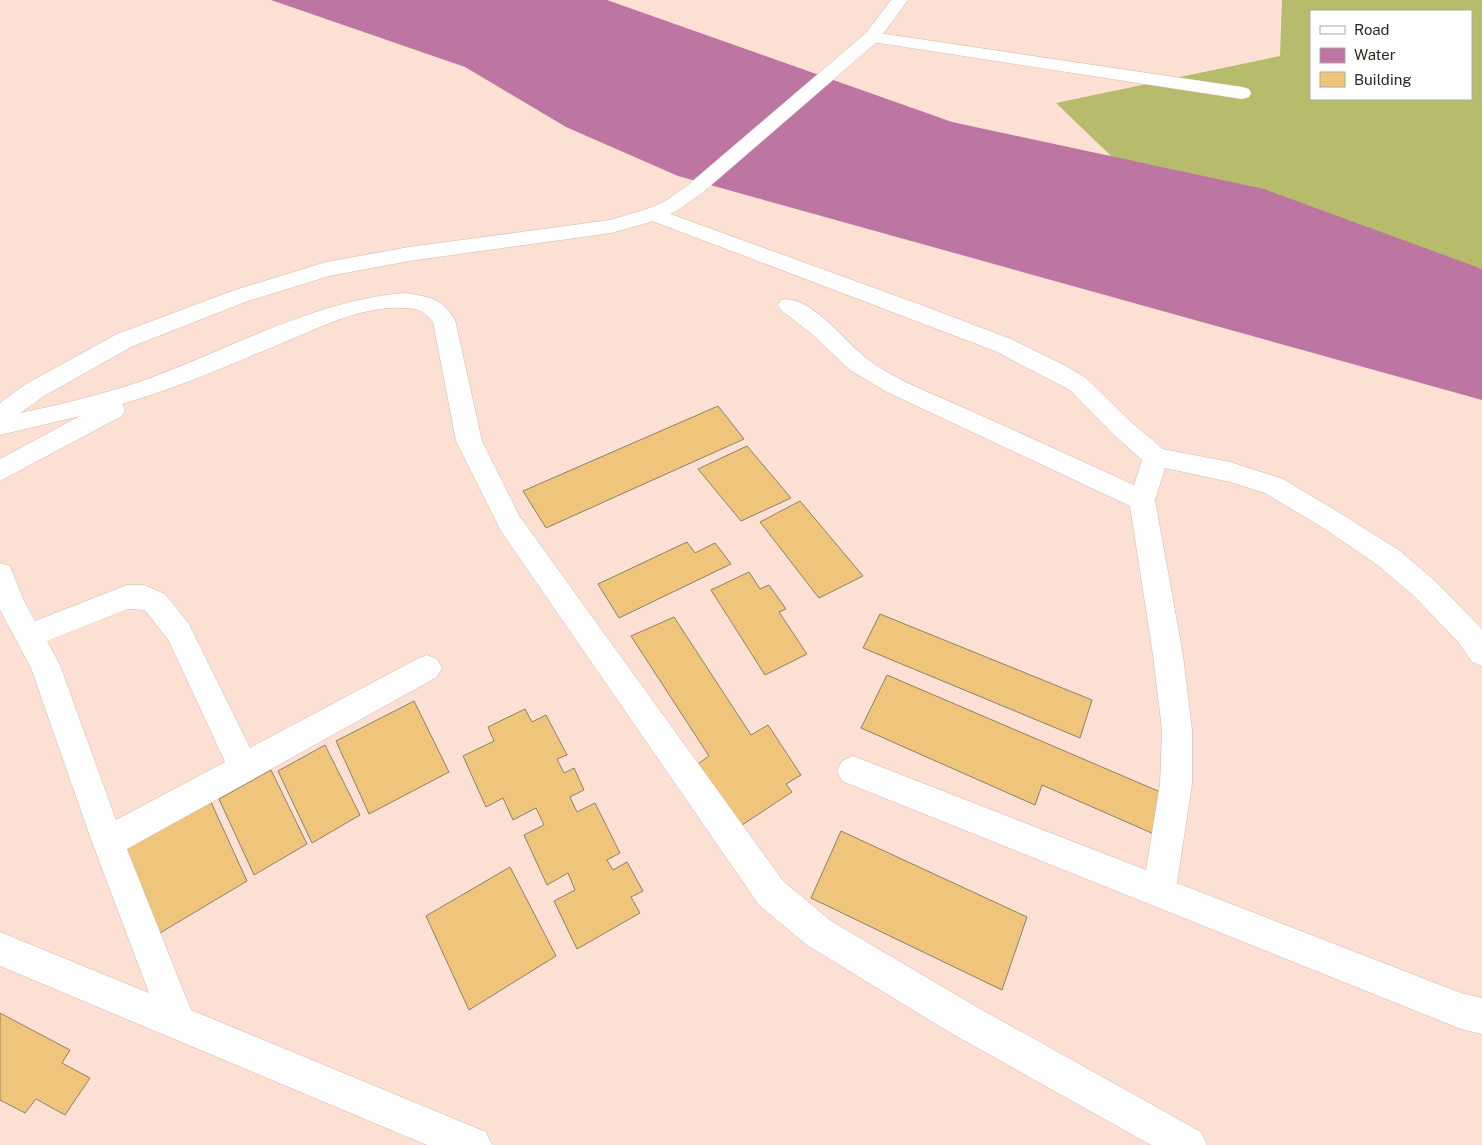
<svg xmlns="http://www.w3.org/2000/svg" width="1482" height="1145" font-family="'Public Sans',sans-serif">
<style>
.forest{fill:#b6bc6b;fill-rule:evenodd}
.water{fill:#bc76a1}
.building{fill:#efc47b;stroke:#8e816c}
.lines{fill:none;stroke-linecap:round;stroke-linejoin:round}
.minor-casing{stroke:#d2b8ac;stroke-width:1}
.primary-casing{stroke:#d2b8ac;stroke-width:1}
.minor{fill:#fff;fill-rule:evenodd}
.primary{fill:#fff;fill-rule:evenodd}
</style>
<rect width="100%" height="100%" fill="#fbe0d3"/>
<path class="forest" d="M1282,0h200v299l-347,-120 -79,-76 224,-47zM1311,11h160v88h-160z"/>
<polygon class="water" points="271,0 607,0 952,122 1264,189 1482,269 1482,400 678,176 566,127 465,67"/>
<g class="building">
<polygon points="718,406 744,439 546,528 523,491"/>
<polygon points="747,446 791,498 741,521 698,469"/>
<polygon points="800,501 863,576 819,598 760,522"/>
<polygon points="687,542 695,553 715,543 731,564 619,618 598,584"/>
<polygon points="749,572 760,589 769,585 786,609 779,612 807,654 765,675 711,590"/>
<polygon points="880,614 1092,700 1080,738 863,648"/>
<polygon points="674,617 751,735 768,725 801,775 786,784 792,792 736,829 692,768 709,756 631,636"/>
<polygon points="887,675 1165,794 1154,834 1042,785 1035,805 861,728"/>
<polygon points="414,701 449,772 369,814 336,741"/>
<polygon points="525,709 532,722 546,715 567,755 557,759 564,773 574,768 584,790 570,797 577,812 595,803 620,853 607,860 613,870 627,862 643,891 631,897 640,913 577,949 554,901 575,890 568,873 547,885 524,835 544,825 536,808 513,820 503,798 486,807 463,756 494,741 488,727"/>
<polygon points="325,745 360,815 312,843 278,771"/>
<polygon points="271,770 307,844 254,875 219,799"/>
<polygon points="210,800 247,881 160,933 126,847"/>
<polygon points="841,831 1027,917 1002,990 811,898"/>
<polygon points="510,867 556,956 469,1010 426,916"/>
<polygon points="0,1013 70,1050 62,1063 90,1078 65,1115 36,1099 25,1113 0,1100"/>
</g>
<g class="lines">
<defs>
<g id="minor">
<polygon points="872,32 1242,87 1249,89 1251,93 1249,97 1242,99 866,41 863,37 866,33"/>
<path d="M654,208l270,98 87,33 53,26 22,13 45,44 32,27 67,13 53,17 60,36 57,36 35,30 47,48v37l-10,-4 -13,-19 -44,-46 -35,-30 -55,-38 -60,-36 -35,-11 -65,-14 -10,32 28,155 9,75v54l-15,99 284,110 21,5v36l-21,-5 -619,-248 -5,-10 5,-10 11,-5 293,114 14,-86 2,-54 -9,-75 -23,-149 -243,-114 -37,-22 -37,-35 -32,-25 -3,-5 3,-5c26,-8 65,42 85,58 28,22 66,35 98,50 57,25 113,51 170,77l8,-25 -29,-26 -43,-44 -75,-39 -348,-132 -3,-5 3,-5z"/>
<path d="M404,293c25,4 37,4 51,27l27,121 38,76 263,364 48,40 144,85 226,126 6,13h-56l-202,-113 -142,-87 -48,-40 -258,-374 -45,-90 -23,-119c-8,-10 -15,-14 -29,-14 -40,-3 -83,19 -119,34 -54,22 -107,46 -163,62l3,6 -3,6 -122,65v-22l80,-43 -80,19v-18c47,-9 94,-20 139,-35 88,-31 172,-81 265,-89z"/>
<path d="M0,563l10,3 13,33 12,22 92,-36h17l21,9 24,30 61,124 167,-89 10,-4 10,4 5,9 -5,9 -310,172 64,161 295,122 6,13h-65l-427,-179v-34l149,61 -57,-151 -61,-174 -31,-58zM128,609l17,1 24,31 56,121 -109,58 -56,-155 -13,-24z"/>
</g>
<polygon id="primary" points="891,0 908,0 878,41 702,193 678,210 661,219 611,233 409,261 329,276 248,301 133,346 44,396 9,421 0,424 0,403 26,384 117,334 232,291 326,262 409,247 610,220 647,209 664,202 688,185 866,33"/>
</defs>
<use href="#minor" class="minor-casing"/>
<use href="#primary" class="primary-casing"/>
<use href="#minor" class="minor"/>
<use href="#primary" class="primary"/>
</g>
<rect x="1310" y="10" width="162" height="90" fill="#ffffff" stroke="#aca8a6"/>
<rect x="1320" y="26" width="25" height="8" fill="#ffffff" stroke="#aca8a6"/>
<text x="1354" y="35" font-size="15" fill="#302621">Road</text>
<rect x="1320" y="48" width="25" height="15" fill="#bc76a1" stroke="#aca8a6"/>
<text x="1354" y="60" font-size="15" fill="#302621">Water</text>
<rect x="1320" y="72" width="25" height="15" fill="#efc47b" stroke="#aca8a6"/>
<text x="1354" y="85" font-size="15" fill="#302621">Building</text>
</svg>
